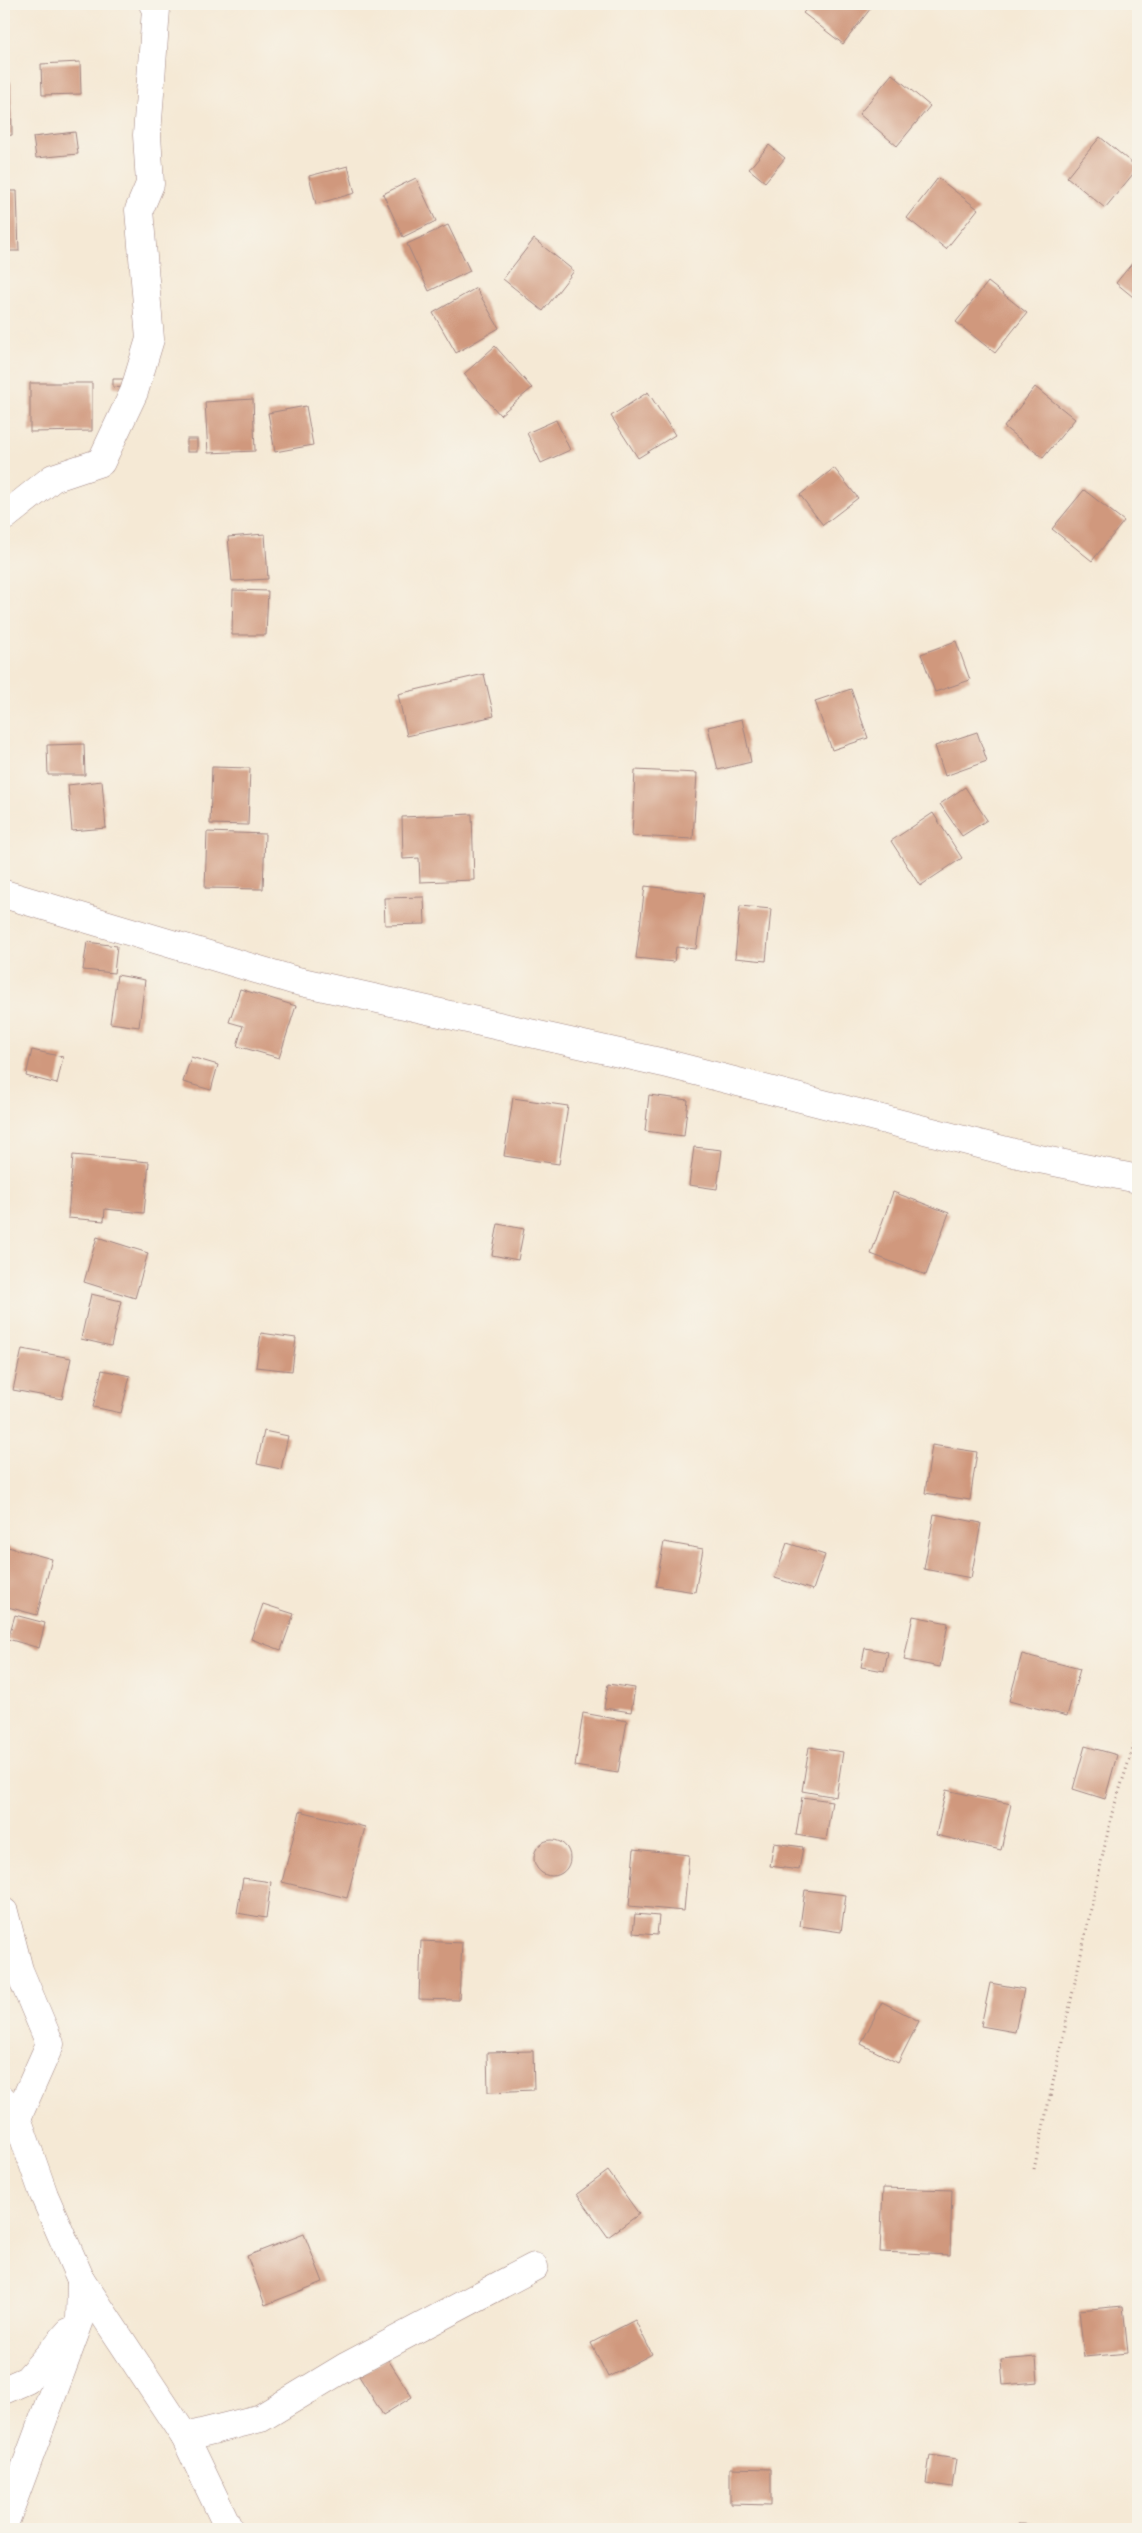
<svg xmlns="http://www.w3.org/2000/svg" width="1142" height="2533" font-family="Delius,sans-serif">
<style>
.building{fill:#d0987d}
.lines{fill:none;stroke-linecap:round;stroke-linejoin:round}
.minor-casing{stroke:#a08480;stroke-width:29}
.path{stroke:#a08480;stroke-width:3;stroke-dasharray:1 4;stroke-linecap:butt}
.minor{stroke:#fff;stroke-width:28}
</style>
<rect width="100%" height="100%" fill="#f7f3e8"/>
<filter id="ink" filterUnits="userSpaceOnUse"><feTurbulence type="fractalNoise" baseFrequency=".02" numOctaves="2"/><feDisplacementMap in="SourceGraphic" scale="10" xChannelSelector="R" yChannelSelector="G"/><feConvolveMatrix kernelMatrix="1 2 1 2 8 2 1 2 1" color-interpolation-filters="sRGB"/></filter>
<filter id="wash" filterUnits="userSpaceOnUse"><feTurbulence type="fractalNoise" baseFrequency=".0096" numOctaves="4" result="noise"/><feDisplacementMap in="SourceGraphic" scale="20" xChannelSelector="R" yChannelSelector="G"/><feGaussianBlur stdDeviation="1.12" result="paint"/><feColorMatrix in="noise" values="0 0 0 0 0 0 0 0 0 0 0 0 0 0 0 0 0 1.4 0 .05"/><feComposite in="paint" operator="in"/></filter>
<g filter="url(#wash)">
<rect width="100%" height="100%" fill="#f5e9d5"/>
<g id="blocks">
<g class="building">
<polygon points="811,4 874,4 843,44 803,13"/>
<polygon points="80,62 81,94 42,95 41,64"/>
<polygon points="892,74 930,106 897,146 859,114"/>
<polygon points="4,83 11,83 12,135 4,136"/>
<polygon points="75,132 78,154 36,158 33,137"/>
<polygon points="1100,137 1138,168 1105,208 1067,177"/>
<polygon points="769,145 785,158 765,182 749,169"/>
<polygon points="348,166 355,193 316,204 309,176"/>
<polygon points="416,178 436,221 403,237 383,194"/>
<polygon points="938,178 978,209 946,249 907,218"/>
<polygon points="4,191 17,191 19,251 4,251"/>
<polygon points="448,225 470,271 429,291 407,244"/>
<polygon points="534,239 574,271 543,311 503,279"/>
<polygon points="1138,256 1138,301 1116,283"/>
<polygon points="988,282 1027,313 995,353 956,322"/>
<polygon points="476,288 499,328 456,353 433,313"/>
<polygon points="495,346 532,388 500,415 464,374"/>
<polygon points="113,379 128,379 128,388 113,387"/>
<polygon points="30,383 92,383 92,431 30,432"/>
<polygon points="1035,387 1075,419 1043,458 1004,427"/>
<polygon points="648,392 675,435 638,458 611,416"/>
<polygon points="253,399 255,451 208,453 205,402"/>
<polygon points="306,406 313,445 275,452 268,413"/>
<polygon points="556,420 570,450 541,463 527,433"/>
<rect x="187" y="439" width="10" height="13"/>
<polygon points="834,468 858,498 823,525 800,495"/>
<polygon points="1084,490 1124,521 1092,561 1052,529"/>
<polygon points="265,534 268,579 232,581 228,537"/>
<polygon points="233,590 268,591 266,635 232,635"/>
<polygon points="956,641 970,680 935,692 921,654"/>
<polygon points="484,674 494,716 407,736 398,694"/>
<polygon points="851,689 868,738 832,750 815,701"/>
<polygon points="742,719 751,762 718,770 708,727"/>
<polygon points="977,732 987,761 945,776 935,746"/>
<polygon points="84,744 85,775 48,775 47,745"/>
<polygon points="212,767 250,768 248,825 210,824"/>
<polygon points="635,770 697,773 693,839 632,836"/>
<polygon points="102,781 106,828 72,831 68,785"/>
<polygon points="965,787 987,820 962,836 940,804"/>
<polygon points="933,813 962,858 920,886 891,841"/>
<polygon points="472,814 474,880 420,882 419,858 403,859 402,817"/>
<polygon points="207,832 265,834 263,889 205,888"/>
<polygon points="645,886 704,893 696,949 676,947 674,962 636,958"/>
<polygon points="424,897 425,924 385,925 384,898"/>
<polygon points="740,906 771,909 766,961 735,958"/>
<polygon points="87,942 117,946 114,973 83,970"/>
<polygon points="117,975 145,980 139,1027 110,1023"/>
<polygon points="240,989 296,1006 279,1058 237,1046 243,1026 229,1022"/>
<polygon points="32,1050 63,1057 57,1084 26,1076"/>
<polygon points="191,1057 218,1065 211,1090 183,1082"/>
<polygon points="649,1095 688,1100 684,1136 645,1131"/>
<polygon points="513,1098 568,1106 559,1164 504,1156"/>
<polygon points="694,1147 722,1150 717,1189 689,1185"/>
<polygon points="73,1155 149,1162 144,1213 105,1209 104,1221 68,1218"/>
<polygon points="893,1192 949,1213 926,1275 871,1254"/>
<polygon points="498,1224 524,1229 518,1260 492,1255"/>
<polygon points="97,1237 148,1253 135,1298 84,1282"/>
<polygon points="91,1294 121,1301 111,1346 81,1339"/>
<polygon points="261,1333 296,1338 292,1371 256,1367"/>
<polygon points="22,1349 71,1358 62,1399 13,1390"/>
<polygon points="102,1370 130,1376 121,1413 93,1407"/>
<polygon points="264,1431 288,1436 281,1469 257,1464"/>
<polygon points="932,1445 977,1452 970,1500 925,1493"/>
<polygon points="934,1514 981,1523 971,1578 924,1569"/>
<polygon points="664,1542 703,1549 695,1592 656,1586"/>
<polygon points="787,1543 825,1555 813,1590 775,1578"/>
<polygon points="4,1546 52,1559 37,1615 4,1606"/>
<polygon points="263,1604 294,1614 281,1650 251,1639"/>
<polygon points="15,1615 45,1623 39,1648 8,1639"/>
<polygon points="913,1616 948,1623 940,1667 904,1660"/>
<polygon points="865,1648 888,1652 884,1671 861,1667"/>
<polygon points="1022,1654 1080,1669 1067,1716 1009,1701"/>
<polygon points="608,1684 635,1688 631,1712 604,1708"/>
<polygon points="583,1713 627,1721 618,1773 575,1766"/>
<polygon points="1085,1746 1117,1755 1105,1799 1073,1789"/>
<polygon points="809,1747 843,1752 836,1797 802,1791"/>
<polygon points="946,1790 1011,1804 1001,1850 936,1835"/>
<polygon points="802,1797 832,1801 826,1840 796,1835"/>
<polygon points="300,1811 365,1827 347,1898 282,1882"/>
<circle cx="552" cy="1858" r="18"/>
<polygon points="774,1843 803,1847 799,1870 770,1866"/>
<polygon points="634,1849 689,1855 684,1911 629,1906"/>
<polygon points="243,1878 271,1882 266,1918 237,1913"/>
<polygon points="805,1890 846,1895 841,1932 800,1926"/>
<polygon points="635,1914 659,1916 657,1935 633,1933"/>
<polygon points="421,1941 462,1943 459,2000 419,1999"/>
<polygon points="990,1983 1024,1989 1015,2032 981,2026"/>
<polygon points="882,2002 919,2021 898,2063 861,2044"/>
<polygon points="533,2051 534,2090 488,2092 487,2052"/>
<polygon points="608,2171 639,2214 608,2237 577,2194"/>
<polygon points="883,2188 952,2190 950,2255 880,2252"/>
<polygon points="304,2234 323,2282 265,2305 247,2256"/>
<polygon points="1123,2306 1128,2353 1084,2357 1079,2310"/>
<polygon points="635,2320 652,2354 608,2377 591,2343"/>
<polygon points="1036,2357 1038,2382 1003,2385 1001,2360"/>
<polygon points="387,2358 412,2397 383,2415 359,2376"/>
<polygon points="930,2455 956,2459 952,2487 926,2483"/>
<polygon points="730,2468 771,2469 771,2505 730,2504"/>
<polygon points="1018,2524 1045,2525 1045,2529 1018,2529"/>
</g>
</g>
</g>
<g filter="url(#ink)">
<use href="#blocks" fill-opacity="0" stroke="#a08480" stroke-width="1"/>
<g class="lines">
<defs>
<g id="minor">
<polyline points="4,517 53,478 101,462 134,392 150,339 139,210 150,184 147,135 156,9 153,4"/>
<polyline points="4,894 293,980 664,1063 1030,1157 1138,1179"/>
<polyline points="4,1912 19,1970 50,2044 17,2118"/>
<polyline points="4,2101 17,2118 44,2195 81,2280 185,2437 229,2529"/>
<polyline points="4,2390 27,2380 69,2332"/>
<polyline points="185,2437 261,2418 347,2366 534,2267"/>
<polyline points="4,2525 80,2320 81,2280"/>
</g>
</defs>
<use href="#minor" class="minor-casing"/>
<polyline class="path" points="1034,2169 1112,1813 1138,1733"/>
<use href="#minor" class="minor"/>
</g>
</g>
<rect width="1142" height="2533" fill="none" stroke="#f7f3e8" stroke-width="20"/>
</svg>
